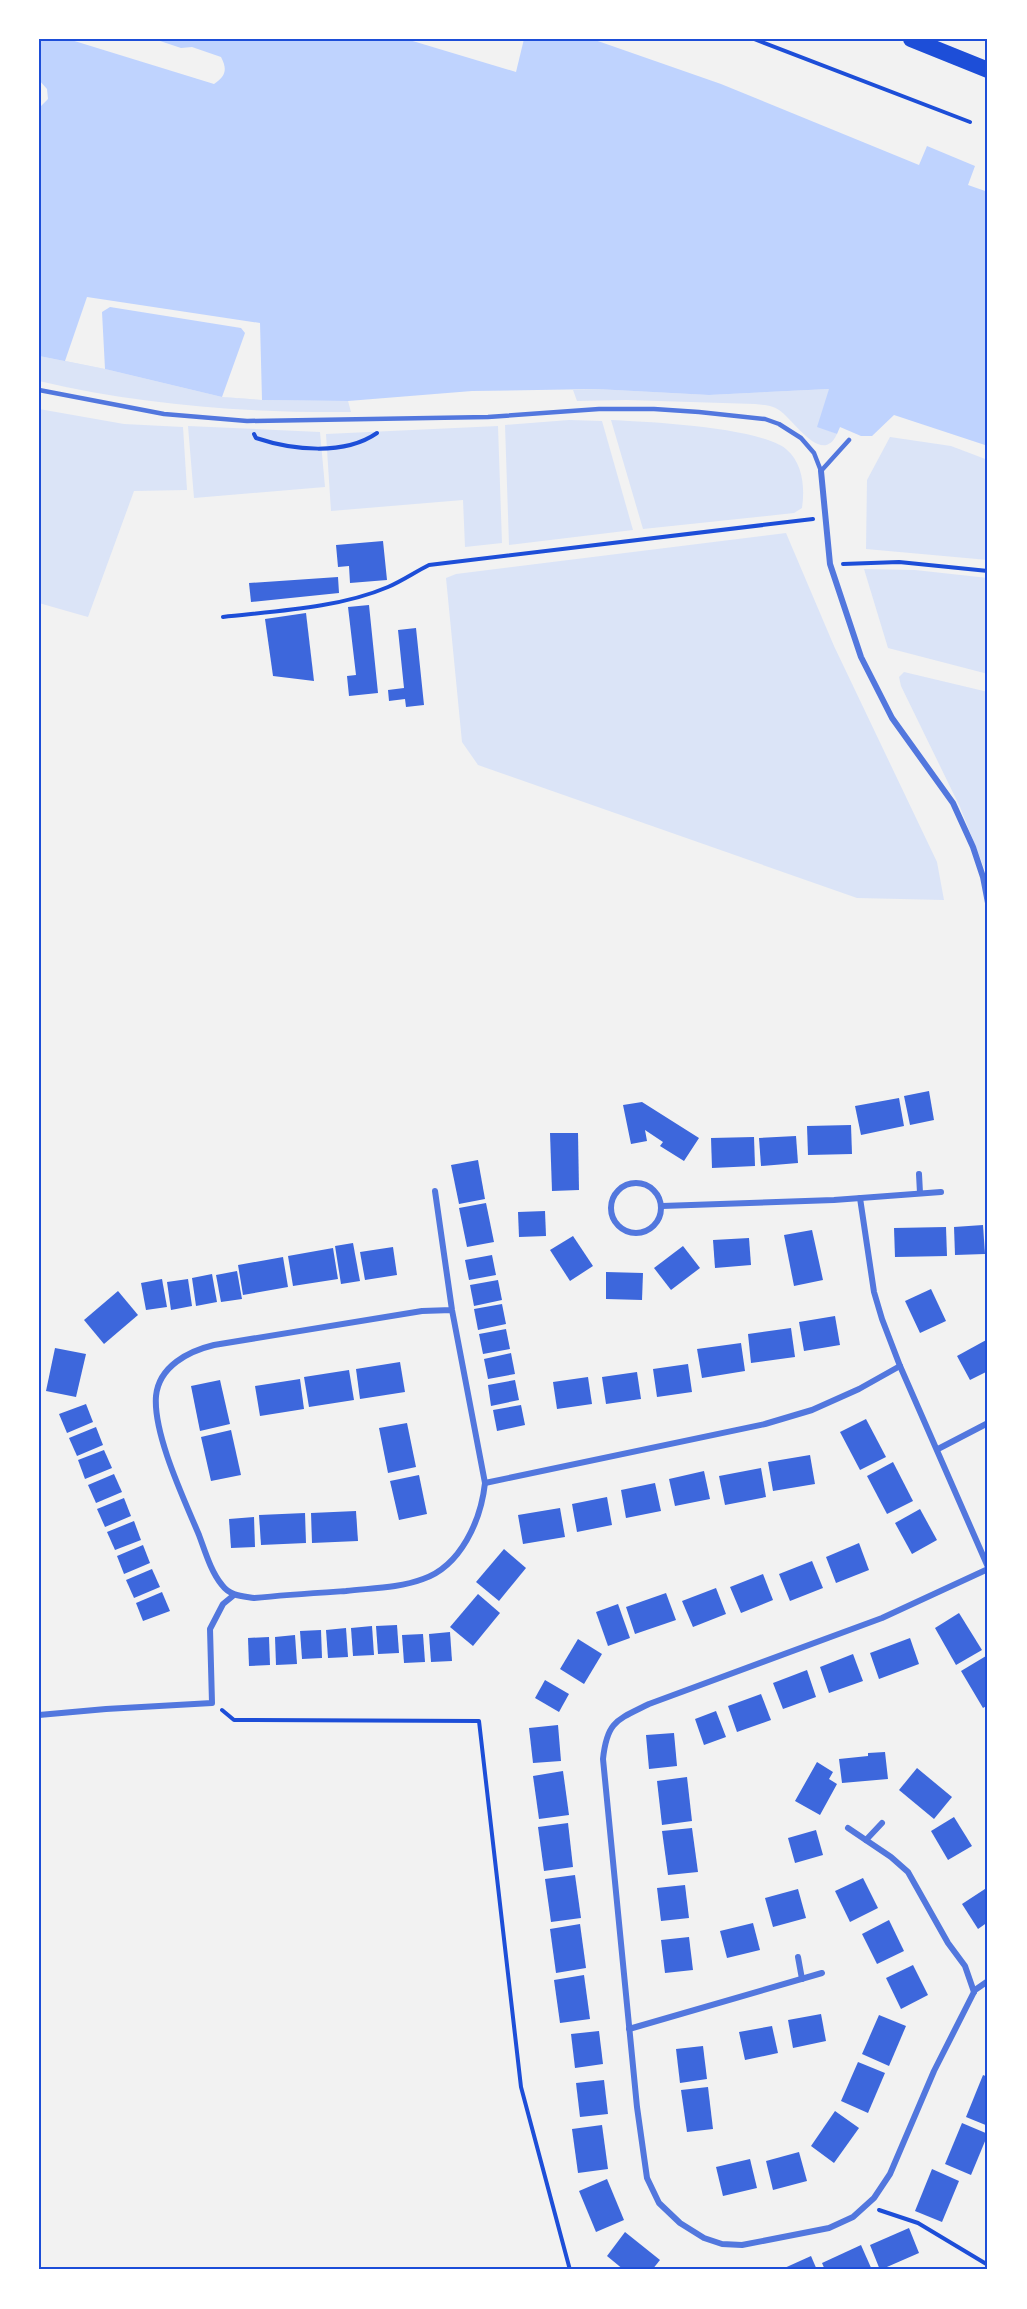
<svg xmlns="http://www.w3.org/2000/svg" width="1027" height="2309" font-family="Inter,sans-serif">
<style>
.green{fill:#dbe4f7}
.water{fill:#bfd3fe}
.pier{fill:#f2f2f2}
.building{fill:#3d67dc}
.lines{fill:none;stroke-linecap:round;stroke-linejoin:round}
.path{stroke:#1d4ed8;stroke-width:4}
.service{stroke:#5277de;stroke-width:4.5}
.minor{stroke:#5277de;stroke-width:6}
.trunk{stroke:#1d4ed8;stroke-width:16}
.neatline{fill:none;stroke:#1d4ed8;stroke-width:2}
</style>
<rect width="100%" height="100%" fill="#f2f2f2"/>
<g class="green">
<path d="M39,356l66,13 117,28 40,3 86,1 3,11c-105,1 -210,-7 -312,-31z"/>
<path d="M596,389l113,6 121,-6 -12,37 19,8c-15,32 -42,-13 -58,-24 -7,-5 -16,-5 -24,-6l-129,-4 -49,1 -4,-11z"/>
<polygon points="39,409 124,424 183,427 187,490 134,491 88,617 39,603"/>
<polygon points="569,420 602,421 633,530 509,545 505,425"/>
<path d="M611,420c39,2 147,7 175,29 17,14 19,39 16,59l-8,5 -151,16z"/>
<polygon points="188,426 320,432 325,487 194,498"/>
<polygon points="498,426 502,543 465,547 463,500 331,511 326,434"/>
<polygon points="890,437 951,446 988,460 988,560 866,549 867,480"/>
<polygon points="786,533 834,646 937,862 944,900 857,898 478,765 462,742 446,578 456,574"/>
<polygon points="864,569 915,570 988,578 988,674 888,648"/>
<polygon points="904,672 988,692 988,918 987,875 960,807 901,686 899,677"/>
</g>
<path class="water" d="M39,39h29l146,45c11,-7 14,-14 7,-27l-29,-10 -11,1 -27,-9h438l129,45 198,81 8,-19 48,20 -7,19 20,7v254l-94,-31 -22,21h-11l-21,-9 -3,7 -20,-7 12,-38 -120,6 -113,-6 -124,2 -124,10 -86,-1 -40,-3 -117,-28 -66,-13v-248l9,-9 -1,-10 -8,-9z"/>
<g class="pier">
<polygon points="406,39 524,39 516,72"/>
<polygon points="87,297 260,323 262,400 222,397 245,333 241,328 110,307 102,312 105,369 65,361"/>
</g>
<g class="building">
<polygon points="383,541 387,580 350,583 349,566 338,567 336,545"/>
<polygon points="338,577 339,593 251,602 249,583"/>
<polygon points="369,605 378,693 349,696 347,676 356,675 348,607"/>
<polygon points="306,613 314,681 273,676 265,619"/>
<polygon points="416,628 424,705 406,707 405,699 389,701 388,690 404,688 398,630"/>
<polygon points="929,1091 934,1120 910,1125 904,1096"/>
<polygon points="899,1098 904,1126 861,1135 855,1106"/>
<polygon points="642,1102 699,1138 684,1161 660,1146 663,1142 645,1130 647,1141 631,1144 623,1105"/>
<polygon points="851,1125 852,1154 808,1155 807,1126"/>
<polygon points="550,1133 578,1133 579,1190 552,1191"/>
<polygon points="796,1136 798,1163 761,1166 759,1138"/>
<polygon points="754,1137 755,1166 712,1168 711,1138"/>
<polygon points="478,1160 485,1199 459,1204 451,1165"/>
<polygon points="486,1203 494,1242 467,1247 459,1208"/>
<polygon points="545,1211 546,1236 519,1237 518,1212"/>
<polygon points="983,1225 985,1254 955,1255 954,1227"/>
<polygon points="946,1227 947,1256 895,1257 894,1228"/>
<polygon points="812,1230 823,1280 794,1286 784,1235"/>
<polygon points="573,1236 593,1266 570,1281 550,1250"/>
<polygon points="749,1238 751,1265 715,1268 713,1240"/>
<polygon points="353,1243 360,1281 341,1284 335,1246"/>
<polygon points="683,1246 700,1268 671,1290 654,1268"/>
<polygon points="393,1247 397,1275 365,1280 360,1252"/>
<polygon points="333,1248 338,1279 293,1286 288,1256"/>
<polygon points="492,1255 496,1275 469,1280 465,1260"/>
<polygon points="283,1257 288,1287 243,1295 238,1265"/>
<polygon points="237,1271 242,1299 221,1302 216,1275"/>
<polygon points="606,1272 643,1273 642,1300 606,1299"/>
<polygon points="212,1274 217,1302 196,1306 192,1278"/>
<polygon points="162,1279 167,1307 146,1310 141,1283"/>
<polygon points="188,1279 192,1306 171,1310 167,1282"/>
<polygon points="498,1280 502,1300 474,1306 470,1285"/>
<polygon points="931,1289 946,1321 920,1333 905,1301"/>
<polygon points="118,1291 138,1315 104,1344 84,1320"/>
<polygon points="502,1304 506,1324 478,1330 474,1309"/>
<polygon points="835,1316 840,1345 804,1351 799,1322"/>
<polygon points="791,1328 795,1357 751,1363 748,1334"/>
<polygon points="506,1329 510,1349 483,1354 479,1334"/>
<polygon points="988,1339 988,1371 970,1380 957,1356"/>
<polygon points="741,1343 745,1371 702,1378 697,1349"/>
<polygon points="55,1348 86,1354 76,1397 46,1391"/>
<polygon points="511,1353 515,1374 488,1379 484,1359"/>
<polygon points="400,1362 405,1392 360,1399 356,1369"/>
<polygon points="688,1364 692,1392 657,1397 653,1369"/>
<polygon points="349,1370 354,1400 309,1407 304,1377"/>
<polygon points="637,1372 641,1399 606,1404 602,1377"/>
<polygon points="588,1377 592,1404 557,1409 553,1382"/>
<polygon points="300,1379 304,1409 260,1416 255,1386"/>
<polygon points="220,1380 230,1424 200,1431 191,1386"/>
<polygon points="515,1380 519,1400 491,1406 488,1385"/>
<polygon points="86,1404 93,1422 67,1433 59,1414"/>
<polygon points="521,1405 525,1425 497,1431 493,1410"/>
<polygon points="866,1419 886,1457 860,1470 840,1432"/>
<polygon points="407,1423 416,1467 388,1473 379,1428"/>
<polygon points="96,1427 103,1445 77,1456 69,1438"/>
<polygon points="231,1430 241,1475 211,1481 201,1437"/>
<polygon points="104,1450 112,1468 85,1479 78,1460"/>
<polygon points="810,1455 815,1484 773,1491 768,1462"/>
<polygon points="893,1462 913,1501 887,1514 867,1476"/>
<polygon points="761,1468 766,1497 725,1505 719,1476"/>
<polygon points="704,1471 710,1499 675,1506 669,1479"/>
<polygon points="114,1474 122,1492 96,1503 88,1485"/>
<polygon points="419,1475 427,1514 399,1520 390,1481"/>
<polygon points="655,1483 661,1511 626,1518 621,1490"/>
<polygon points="607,1497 612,1525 577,1532 572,1504"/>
<polygon points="124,1498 131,1516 105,1527 97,1509"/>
<polygon points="560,1508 565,1537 523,1544 518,1515"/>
<polygon points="920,1509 937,1540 912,1554 895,1523"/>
<polygon points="356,1511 358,1541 312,1543 311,1513"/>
<polygon points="305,1513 306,1543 261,1545 259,1515"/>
<polygon points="254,1517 255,1547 231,1548 229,1519"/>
<polygon points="134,1521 141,1540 115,1550 107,1532"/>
<polygon points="859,1543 869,1570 836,1583 826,1557"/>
<polygon points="143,1545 150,1563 124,1574 117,1556"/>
<polygon points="504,1549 526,1568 499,1601 476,1582"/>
<polygon points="812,1561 823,1588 790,1601 779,1574"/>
<polygon points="152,1569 160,1587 134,1598 126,1580"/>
<polygon points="763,1574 773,1600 741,1613 730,1587"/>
<polygon points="716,1588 726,1614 693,1627 682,1601"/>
<polygon points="162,1592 170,1611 143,1621 136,1603"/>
<polygon points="666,1593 676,1620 635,1634 626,1607"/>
<polygon points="478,1594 500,1613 473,1646 450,1627"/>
<polygon points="618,1604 630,1638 608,1646 596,1612"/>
<polygon points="959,1613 982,1650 956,1665 935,1628"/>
<polygon points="397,1625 399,1653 378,1654 376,1626"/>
<polygon points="372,1626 374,1655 353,1656 351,1628"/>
<polygon points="346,1628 348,1657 328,1658 326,1630"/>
<polygon points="321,1630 322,1658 302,1659 300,1631"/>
<polygon points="450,1632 452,1661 431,1662 429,1634"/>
<polygon points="423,1634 425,1662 404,1663 402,1635"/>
<polygon points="295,1635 297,1664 276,1665 275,1637"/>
<polygon points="269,1637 270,1665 249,1666 248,1638"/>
<polygon points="910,1638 919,1664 879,1679 870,1653"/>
<polygon points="578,1639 602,1654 584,1684 560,1669"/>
<polygon points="853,1654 863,1681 829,1693 820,1667"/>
<polygon points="986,1656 988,1659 988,1705 983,1708 961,1671"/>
<polygon points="807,1670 816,1697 783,1709 773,1683"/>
<polygon points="545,1680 569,1694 559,1712 535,1698"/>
<polygon points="761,1694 771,1720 737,1732 728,1706"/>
<polygon points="716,1711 726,1737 704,1745 695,1719"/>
<polygon points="558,1725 561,1761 533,1763 529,1728"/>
<polygon points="674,1733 677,1766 649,1769 646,1735"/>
<polygon points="885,1752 888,1779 842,1783 839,1759 868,1756 868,1753"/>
<polygon points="817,1762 833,1772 829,1779 837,1784 820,1815 795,1801"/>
<polygon points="917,1768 952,1797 934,1819 899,1790"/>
<polygon points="563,1771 569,1815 539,1819 533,1776"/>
<polygon points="687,1777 692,1821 662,1825 657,1781"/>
<polygon points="954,1817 972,1846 948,1860 931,1831"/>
<polygon points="568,1823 573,1867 544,1871 538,1827"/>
<polygon points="692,1828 698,1872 668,1875 662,1831"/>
<polygon points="816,1830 823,1855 795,1863 788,1838"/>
<polygon points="575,1875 581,1918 551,1922 545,1879"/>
<polygon points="863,1878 878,1908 850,1922 835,1891"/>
<polygon points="685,1885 689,1918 661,1921 657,1888"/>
<polygon points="988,1887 988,1922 978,1929 962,1904"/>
<polygon points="798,1889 806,1918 773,1927 765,1898"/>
<polygon points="889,1920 904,1951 877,1964 862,1934"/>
<polygon points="753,1923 760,1950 727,1958 720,1931"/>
<polygon points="580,1924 586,1968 556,1973 550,1929"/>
<polygon points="689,1937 693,1970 665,1973 661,1940"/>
<polygon points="913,1965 928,1995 901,2009 886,1978"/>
<polygon points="584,1975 590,2019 560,2023 554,1980"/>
<polygon points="821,2014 826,2041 793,2048 788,2020"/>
<polygon points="879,2015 906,2026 889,2066 862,2054"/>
<polygon points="772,2026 778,2053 745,2060 739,2032"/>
<polygon points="599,2031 603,2064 575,2068 571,2034"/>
<polygon points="703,2046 707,2079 680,2083 676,2049"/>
<polygon points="858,2062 885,2073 868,2113 841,2101"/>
<polygon points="983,2075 988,2077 988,2126 966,2117"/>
<polygon points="604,2080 608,2114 580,2117 576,2083"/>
<polygon points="708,2087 713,2129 687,2132 681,2090"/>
<polygon points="835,2111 859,2128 834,2163 811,2146"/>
<polygon points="962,2123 988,2134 971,2175 945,2164"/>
<polygon points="602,2125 608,2169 578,2173 572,2129"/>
<polygon points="799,2152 807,2181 773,2190 766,2161"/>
<polygon points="750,2159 757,2188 723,2196 716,2167"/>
<polygon points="932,2169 959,2181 942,2222 915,2211"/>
<polygon points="607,2179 624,2220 596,2232 579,2191"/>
<polygon points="909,2228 919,2253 880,2270 870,2245"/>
<polygon points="625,2232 660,2260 652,2270 624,2270 607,2256"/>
<polygon points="861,2245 872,2270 825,2270 822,2263"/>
<polygon points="811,2256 817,2270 780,2270"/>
</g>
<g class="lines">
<g class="path">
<polyline points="754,39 970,122"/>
<path d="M254,434l2,4c36,12 88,18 121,-5"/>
<polyline points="843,564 899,562 988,571"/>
<path d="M223,617c53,-6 116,-9 165,-30 14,-6 27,-15 41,-22l384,-46"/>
<polyline points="222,1710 234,1720 479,1721 521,2087 570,2270"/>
<polyline points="879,2210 918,2223 988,2265"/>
</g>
<polyline class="service" points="39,390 164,414 247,421 488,417 599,409 654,409 699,412 765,419 779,424 801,438 814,453 821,471 849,440"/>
<g class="minor">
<polyline points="821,471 830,564 861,657 892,718 953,803 973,847 983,877 988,903"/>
<polyline points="919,1174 920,1193"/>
<circle cx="636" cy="1208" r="25"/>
<path d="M435,1191l17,119 33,173c-4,37 -24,83 -62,96 -24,9 -51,9 -77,12 -30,2 -61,4 -92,7 -12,-2 -24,-2 -32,-13 -11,-13 -17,-34 -23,-50 -15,-36 -46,-101 -43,-139 3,-30 33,-45 58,-51l208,-34 30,-1"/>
<polyline points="860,1198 874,1292 882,1319 900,1366 988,1567"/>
<polyline points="662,1206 834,1200 941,1192"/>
<polyline points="938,1449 988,1423"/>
<polyline points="485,1483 765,1424 812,1410 859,1389 900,1366"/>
<path d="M988,1569l-106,49 -233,86c-32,16 -42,17 -46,55l34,348 10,71 12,25 21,20 24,15 18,6 20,1 87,-17 24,-11 21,-19 16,-24 44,-103 41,-81 13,-9"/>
<polyline points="39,1715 106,1709 212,1703 210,1629 223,1604 234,1595"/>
<polyline points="848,1828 891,1857 908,1872 948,1943 965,1966 974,1992"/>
<polyline points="866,1840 882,1823"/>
<polyline points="798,1957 802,1979"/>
<polyline points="629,2029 822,1973"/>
</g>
<polyline class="trunk" points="911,39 988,70"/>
</g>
<rect width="1027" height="2309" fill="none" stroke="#ffffff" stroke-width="81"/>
<rect x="40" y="40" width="946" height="2228" class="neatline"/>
</svg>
